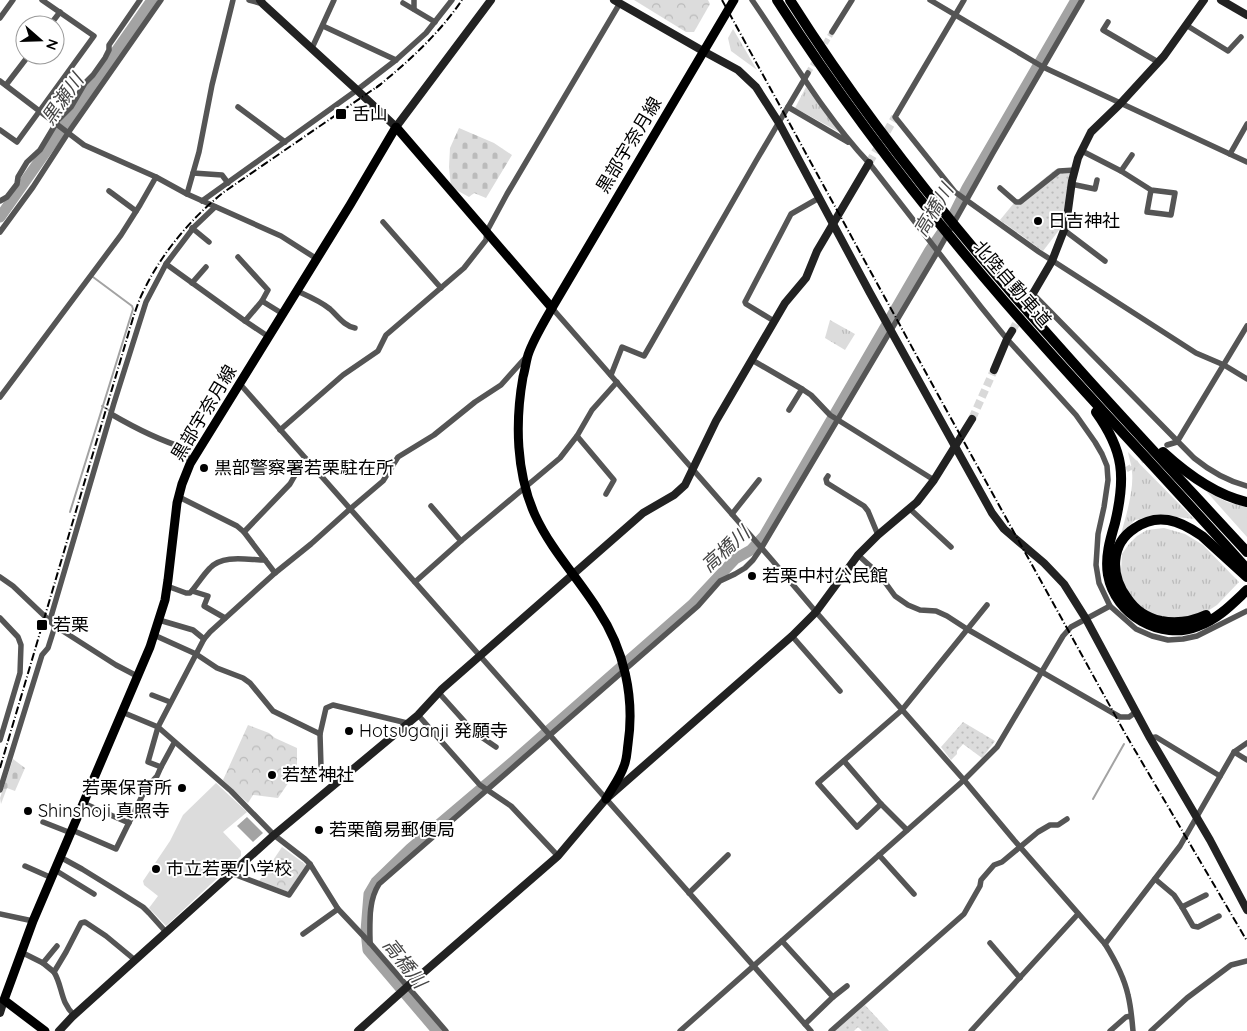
<svg xmlns="http://www.w3.org/2000/svg" width="1247" height="1031" font-family="Quicksand,'Noto Sans JP',sans-serif">
<style>
.grass{fill:url(#grass-tufts)}
.forest{fill:url(#forest-crowns)}
.cemetery{fill:url(#cemetery-stones)}
.garden{fill:url(#garden-dots)}
.pitch{fill:#dcdcdc}
.water{fill:#a3a3a3}
.lines{fill:none;stroke-linecap:round;stroke-linejoin:round}
.stream{stroke:#a3a3a3;stroke-width:2}
.river{stroke:#a3a3a3;stroke-width:11}
.street-tunnel{stroke:#d9d9d9;stroke-width:5.5;stroke-dasharray:5.5 3;stroke-linecap:butt}
.secondary-tunnel{stroke:#d9d9d9;stroke-width:8;stroke-dasharray:8 4;stroke-linecap:butt}
.street{stroke:#555;stroke-width:5.5}
.secondary{stroke:#222;stroke-width:8}
.primary{stroke:#000;stroke-width:9}
.highway{stroke:#000;stroke-width:10}
.rail{stroke:#000;stroke-width:2;stroke-dasharray:8 2.5 1 2.5;stroke-linecap:butt}
.poi-dot{fill:#000;stroke:#fff;stroke-width:2}
.labels{text-anchor:middle;stroke-width:4;stroke-linejoin:round;paint-order:stroke}
.poi-label{font-size:18px;fill:#000;stroke:#fff;text-anchor:start}
.street-label{font-size:18px;fill:#000;stroke:#fff}
.water-label{font-size:19px;font-style:italic;fill:#444;stroke:#fff}
</style>
<defs>
<pattern id="grass-tufts" width="24" height="20" patternUnits="userSpaceOnUse" patternTransform="scale(1.25)"><rect width="24" height="20" fill="#dcdcdc"/><path d="M3 7l-1-3M5 7V3M7 7l1-3M15 17l-1-3M17 17v-4M19 17l1-3" fill="none" stroke="#bbb"/></pattern>
<pattern id="forest-crowns" width="20" height="18" patternUnits="userSpaceOnUse" patternTransform="scale(1.25)"><rect width="20" height="18" fill="#dcdcdc"/><path d="M2 6a3 3 0 1 1 6 0M12 15a3 3 0 1 1 6 0" fill="none" stroke="#bbb"/></pattern>
<pattern id="cemetery-stones" width="16" height="16" patternUnits="userSpaceOnUse" patternTransform="scale(1.25)"><rect width="16" height="16" fill="#dcdcdc"/><path d="M2 7V4a2 2 0 0 1 4 0v3zM10 15v-3a2 2 0 0 1 4 0v3z" fill="#bbb"/></pattern>
<pattern id="garden-dots" width="8" height="8" patternUnits="userSpaceOnUse" patternTransform="scale(1.25)"><rect width="8" height="8" fill="#dcdcdc"/><path d="M2 2h.1M6 6h.1" fill="none" stroke="#bbb" stroke-width="1.8" stroke-linecap="round"/></pattern>
</defs>
<rect width="100%" height="100%" fill="#fff"/>
<g class="grass">
<polygon points="733,29 757,70 731,51 728,38"/>
<polygon points="806,87 839,132 795,108"/>
<polygon points="830,320 855,334 845,350 825,338"/>
<path d="M1128,452l66,67 -35,-4 -24,5 -14,14c5,-18 13,-44 11,-62 0,-7 -3,-13 -4,-20z"/>
<polygon points="1206,491 1227,502 1247,507 1247,537"/>
<polygon points="1164,528 1185,534 1203,545 1239,582 1217,605 1200,616 1183,620 1156,617 1131,600 1123,585 1121,573 1122,554 1129,544 1137,536 1147,530"/>
</g>
<g class="forest">
<polygon points="634,0 708,0 710,4 694,32 686,32"/>
<polygon points="248,725 269,733 275,738 297,748 297,764 293,772 293,776 278,798 253,795 248,803 223,780"/>
<polygon points="282,847 306,865 288,892 259,881"/>
</g>
<g class="cemetery">
<polygon points="459,128 494,143 512,155 486,198 474,193 469,197 451,187 449,167 450,148"/>
<polygon points="13,759 25,768 15,791 7,788 1,804 0,798"/>
</g>
<g class="garden">
<polygon points="1071,168 1063,225 1043,251 1000,220 1014,203 1056,169"/>
<polygon points="963,722 995,741 982,758 963,744 957,751 957,754 951,760 941,747"/>
<polygon points="865,1005 889,1031 862,1031 858,1027 854,1031 835,1031"/>
</g>
<polygon class="pitch" points="216,783 247,812 223,832 241,851 241,856 166,926 149,908 158,896 144,885 143,881 170,841 183,815"/>
<polygon class="water" points="247,817 263,833 253,842 237,826"/>
<g class="lines">
<g class="stream">
<polyline points="102,406 110,411"/>
<polyline points="70,512 133,309 132,306 93,277"/>
<polyline points="1093,799 1124,744"/>
</g>
<g class="river">
<polyline points="0,217 152,0"/>
<polyline points="437,1031 368,950 366,931 369,894 376,882 410,849 515,760 692,605 735,559 751,550 764,536 930,250 952,218 967,188 1076,0"/>
</g>
<g class="street-tunnel">
<polyline points="808,73 832,32"/>
<polyline points="1119,474 1148,457"/>
</g>
<g class="secondary-tunnel">
<polyline points="869,163 895,117"/>
<polyline points="1012,331 1027,304"/>
<polyline points="972,419 994,370"/>
</g>
<g class="street">
<polyline points="249,0 263,4"/>
<polyline points="414,0 414,9"/>
<path d="M752,0c38,55 71,114 117,163l112,144 26,32 69,76 19,27 7,12 5,12 1,14 -4,27 -6,27 -2,31 3,18 11,23 26,23 16,7 16,4 15,-1 14,-3 50,-25"/>
<polyline points="930,0 1043,67 1247,162"/>
<polyline points="964,0 895,117 955,192 1039,252 1196,353 1224,365 1247,379"/>
<polyline points="403,3 435,22"/>
<polyline points="0,18 13,0"/>
<polyline points="1108,22 1103,30 1158,62"/>
<polyline points="50,25 60,12"/>
<polyline points="1186,25 1228,51 1241,37"/>
<polyline points="323,26 396,60"/>
<polyline points="832,32 852,0"/>
<polyline points="312,48 334,0"/>
<polyline points="0,81 84,145 156,177"/>
<polyline points="6,85 29,55"/>
<polyline points="238,107 285,142"/>
<polyline points="788,107 848,142"/>
<polyline points="0,130 17,142 94,36 42,0"/>
<polyline points="1082,151 1121,171 1132,155"/>
<polyline points="1230,154 1247,124"/>
<polyline points="1121,171 1151,190 1175,193 1171,215 1147,212 1151,190"/>
<polyline points="193,173 222,175 228,183"/>
<polyline points="1071,184 1095,189 1097,180"/>
<polyline points="1000,188 1016,202 1020,202 1059,171 1075,170"/>
<polyline points="109,191 136,211"/>
<polyline points="187,194 199,152 212,85 233,0"/>
<polyline points="0,201 7,197 17,184 18,177 27,162 40,150 58,120 71,107 85,83 93,75 105,58 109,50 109,45 140,0"/>
<polyline points="202,201 357,90 396,60 426,33 452,0"/>
<polyline points="383,222 441,288"/>
<polyline points="192,228 209,242"/>
<polyline points="1064,230 1105,261"/>
<polyline points="0,232 33,187 68,133 161,0"/>
<polyline points="238,257 268,290 262,301"/>
<polyline points="166,264 245,321 262,301 283,314"/>
<polyline points="192,283 206,267"/>
<path d="M297,291c11,5 23,10 33,18 8,7 14,17 25,19"/>
<path d="M1033,294l161,164c16,13 33,23 53,28"/>
<path d="M552,308l220,252 44,52 148,168 50,60 91,104c10,16 19,33 23,51 3,12 4,24 5,36"/>
<polyline points="245,321 269,337"/>
<polyline points="774,321 746,304 745,302 791,214 819,198"/>
<polyline points="752,360 802,389 789,410"/>
<polyline points="611,375 622,347 644,356 651,344 756,161 808,73"/>
<polyline points="240,384 811,1031"/>
<polyline points="802,389 811,395 830,415 934,480"/>
<polyline points="0,397 121,235 140,205 156,177 187,194 281,236 317,259"/>
<path d="M111,414c24,14 47,26 74,34l4,12 3,2"/>
<polyline points="280,430 343,375 378,351 386,335 464,268 486,240 487,231 507,194 620,3"/>
<polyline points="577,436 614,480 606,494"/>
<polyline points="1167,445 1177,442 1247,326"/>
<polyline points="828,476 826,479 827,483 864,506 868,511 878,535"/>
<polyline points="179,497 237,526 244,532"/>
<polyline points="910,509 951,547"/>
<polyline points="732,514 759,480"/>
<polyline points="461,541 560,458 577,436 592,410 617,382"/>
<polyline points="858,555 879,574 895,596 908,605 920,610 936,611 947,616 967,629 1120,717 1129,717 1136,712"/>
<polyline points="275,573 244,532 290,484 298,470 306,459"/>
<polyline points="0,577 13,586 55,626 116,665 137,676"/>
<polyline points="415,582 461,541 431,506"/>
<path d="M167,586l19,7h4c7,-8 13,-18 20,-25 13,-14 38,-8 55,-8"/>
<polyline points="192,591 208,596 204,606 225,618"/>
<polyline points="0,618 18,637 21,645 20,673 0,740"/>
<polyline points="50,620 114,403 146,302 166,264 194,227 215,207"/>
<polyline points="159,620 193,630 204,639"/>
<polyline points="154,635 196,654 217,668 243,678 250,683 273,711 320,734 321,767 335,783"/>
<polyline points="792,636 840,691"/>
<polyline points="439,693 474,732 496,747"/>
<polyline points="152,695 170,702"/>
<polyline points="122,712 158,727 231,791 274,835 305,859 310,864 338,909 370,943 446,1031"/>
<polyline points="418,715 480,785 511,806 558,856"/>
<polyline points="320,734 326,708 333,705 407,723"/>
<polyline points="1150,738 1156,737 1220,776"/>
<polyline points="174,743 161,767 148,762 158,727 204,639 210,632 275,573 311,544 350,509 383,481 398,457 434,435 475,402 501,385 526,357"/>
<polyline points="1234,752 1247,760"/>
<polyline points="844,761 881,804 907,830"/>
<polyline points="0,790 42,655 48,648 55,626"/>
<polyline points="83,803 129,823"/>
<polyline points="881,804 857,827 818,783 902,710 987,605"/>
<polyline points="43,822 71,833"/>
<polyline points="72,830 116,849 146,788 157,776 161,767"/>
<polyline points="879,855 914,894"/>
<polyline points="60,857 82,869 116,890 143,907 149,913 166,932"/>
<polyline points="25,866 52,878"/>
<polyline points="55,870 94,894"/>
<polyline points="231,873 289,895 310,864"/>
<polyline points="1155,879 1174,895 1182,907 1193,926 1198,927 1219,916"/>
<polyline points="689,893 728,855"/>
<polyline points="1182,907 1206,895"/>
<polyline points="0,914 33,921"/>
<polyline points="303,934 338,909"/>
<polyline points="782,941 833,997 805,1024"/>
<path d="M370,943c0,-20 -2,-42 9,-59l319,-278 22,-25 15,-7 10,-6 8,-8 9,-13 176,-296 55,-98 89,-153"/>
<polyline points="990,943 1020,978"/>
<polyline points="1105,944 1180,846 1234,752 1247,743"/>
<polyline points="21,952 43,963"/>
<polyline points="54,972 43,963 57,946"/>
<polyline points="833,997 847,986"/>
<path d="M74,1015c-14,-13 -11,-28 -20,-43l12,-20 15,-29 4,-1 21,14 29,24"/>
<polyline points="680,1031 964,780 997,747 1063,636 1071,627 1110,606"/>
<polyline points="831,1031 964,914 980,886 981,880 994,865 1002,862 1038,832 1050,825 1058,825 1067,819"/>
<polyline points="971,1031 1078,914"/>
<polyline points="1110,1031 1126,1017 1131,1016"/>
<polyline points="1151,1031 1187,998 1231,965 1247,961"/>
</g>
<g class="secondary">
<polyline points="260,0 263,4 357,90 396,127 491,0"/>
<polyline points="614,0 703,51 738,70 756,87 779,123 870,293 992,513 1004,529 1044,563 1064,584 1086,619 1150,738 1210,840 1247,910"/>
<polyline points="1221,0 1247,15"/>
<polyline points="1028,302 1052,261 1066,225 1072,181 1078,158 1091,132 1120,104 1164,56 1204,0"/>
<polyline points="994,370 1007,339 1012,331"/>
<polyline points="0,1013 4,1000"/>
<polyline points="59,1031 72,1017 274,835 418,715 442,689 643,513 674,495 685,485 716,421 785,303 806,278 817,251 869,163"/>
<polyline points="358,1031 408,986 558,856 606,799 792,636 816,612 858,555 878,535 917,502 934,480 972,419"/>
</g>
<g class="primary">
<path d="M606,799c6,-11 14,-21 18,-33 3,-7 3,-15 4,-22 7,-47 -4,-95 -30,-134 -20,-32 -47,-60 -63,-95 -19,-42 -20,-93 -12,-138 2,-7 3,-15 5,-22 5,-15 16,-33 24,-47l182,-308"/>
<polyline points="45,1031 4,1000 33,921 150,647 165,600 168,580 177,503 182,484 190,464 350,205 396,127 552,308"/>
</g>
<g class="highway">
<path d="M777,0c68,106 146,207 228,302 79,91 162,177 242,267"/>
<path d="M790,0c128,203 295,376 457,552"/>
<path d="M1096,412c28,39 30,65 19,111 -5,17 -10,34 -7,52 7,40 53,66 90,51 20,-7 34,-22 49,-36"/>
<path d="M1163,452c24,22 52,43 84,50"/>
<path d="M1206,615c-15,7 -29,9 -45,6 -14,-3 -26,-11 -34,-23 -17,-23 -17,-54 8,-70 10,-7 21,-10 33,-8 13,2 24,9 34,16l45,41"/>
</g>
<g class="rail">
<polyline points="722,0 948,413 1126,735 1247,941"/>
<path d="M376,88c32,-26 63,-54 86,-88"/>
<path d="M0,768l133,-450c3,-9 6,-18 10,-26 18,-38 48,-74 81,-100l157,-108"/>
</g>
</g>
<g class="poi-dot">
<rect x="335" y="108" width="12" height="12" rx="2.5"/>
<circle cx="1038" cy="221" r="5"/>
<circle cx="204" cy="468" r="5"/>
<circle cx="752" cy="576" r="5"/>
<rect x="36" y="619" width="12" height="12" rx="2.5"/>
<circle cx="349" cy="731" r="5"/>
<circle cx="272" cy="775" r="5"/>
<circle cx="182" cy="788" r="5"/>
<circle cx="28" cy="811" r="5"/>
<circle cx="319" cy="830" r="5"/>
<circle cx="156" cy="869" r="5"/>
</g>
<g class="labels">
<g class="poi-label">
<text x="352" y="120">舌山</text>
<text x="1048" y="227">日吉神社</text>
<text x="214" y="474">黒部警察署若栗駐在所</text>
<text x="762" y="582">若栗中村公民館</text>
<text x="53" y="631">若栗</text>
<text x="359" y="737">Hotsuganji 発願寺</text>
<text x="282" y="781">若埜神社</text>
<text x="172" y="794" text-anchor="end">若栗保育所</text>
<text x="38" y="817">Shinshoji 真照寺</text>
<text x="329" y="836">若栗簡易郵便局</text>
<text x="166" y="875">市立若栗小学校</text>
</g>
<g class="street-label">
<text transform="translate(629 145) rotate(-59)" y="6">黒部宇奈月線</text>
<text transform="translate(1012 284) rotate(49)" y="6">北陸自動車道</text>
<text transform="translate(204 413) rotate(-59)" y="6">黒部宇奈月線</text>
</g>
<g class="water-label">
<text transform="translate(62 99) rotate(-55)" y="7">黒瀬川</text>
<text transform="translate(933 210) rotate(-59)" y="7">高橋川</text>
<text transform="translate(725 549) rotate(-42)" y="7">高橋川</text>
<text transform="translate(405 963) rotate(52)" y="7">高橋川</text>
</g>
</g>
<g transform="translate(40 40) rotate(110)"><circle r="24" fill="#ffffff" stroke="#999999"/>
<path d="M0-4L9 19L0 12L-9 19Z" fill="#000000"/>
<text y="-8" font-size="14" font-weight="bold" text-anchor="middle" fill="#000000">N</text>
</g>
</svg>
